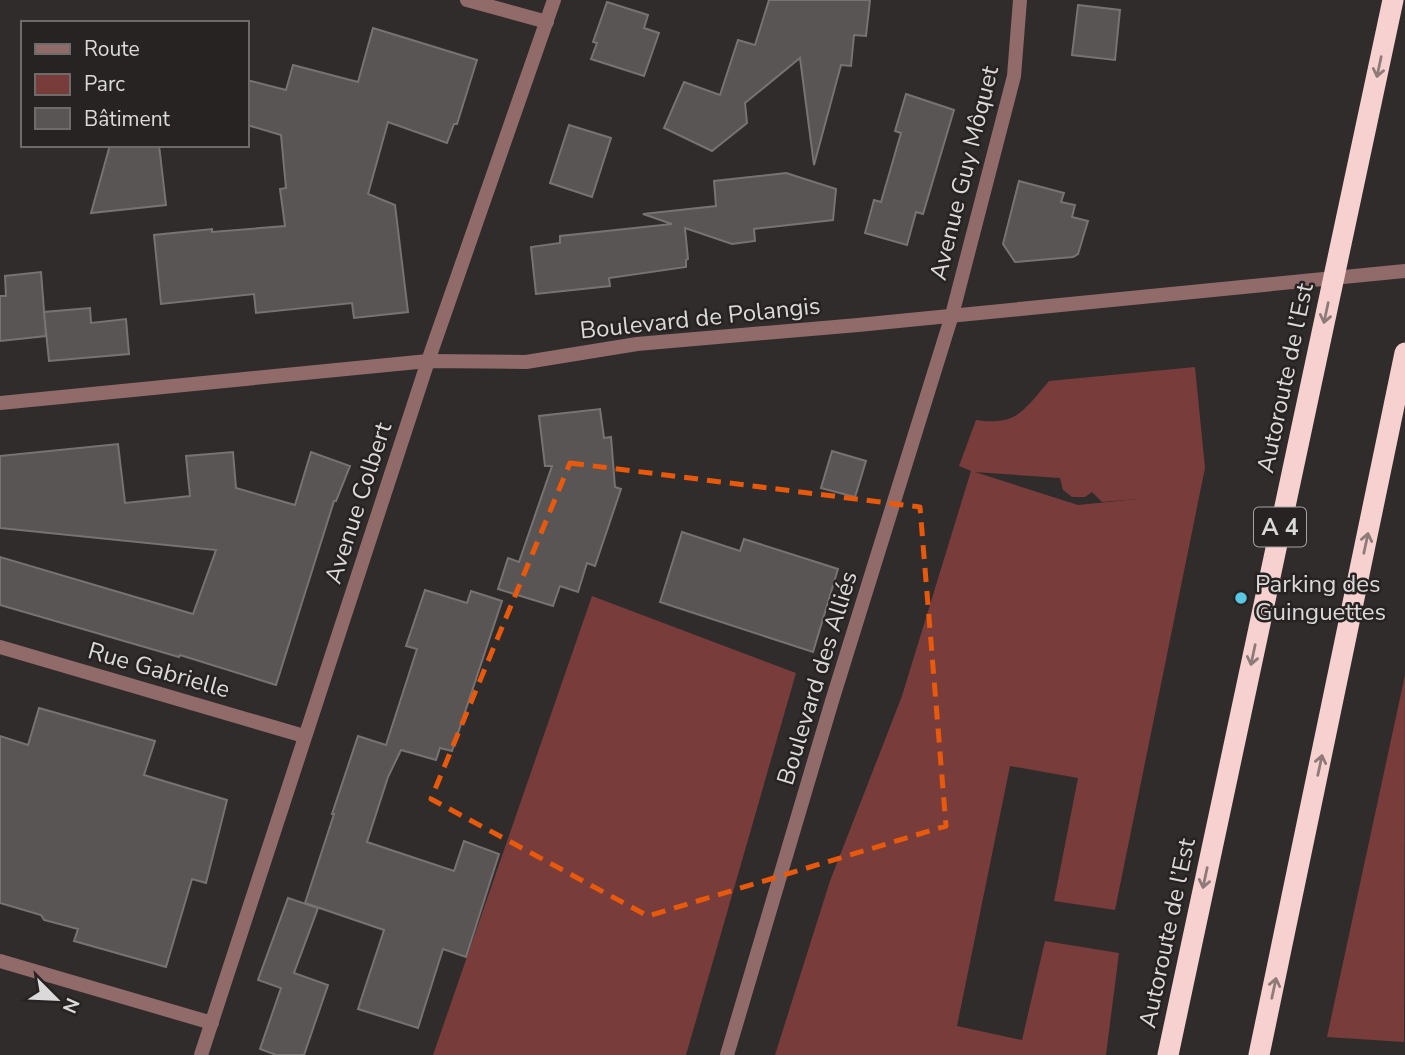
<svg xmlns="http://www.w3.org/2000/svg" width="1405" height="1055" font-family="'Nunito Sans',sans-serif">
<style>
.green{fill:#783c3b;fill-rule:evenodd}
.building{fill:#5a5555;stroke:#777372;stroke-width:2}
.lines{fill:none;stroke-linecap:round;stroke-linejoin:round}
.minor{stroke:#916b69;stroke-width:14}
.tertiary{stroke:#916b69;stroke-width:14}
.motorway{stroke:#f7d1cf;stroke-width:21}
.motorway-bridge{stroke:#f7d1cf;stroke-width:21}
.oneway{stroke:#8e7a78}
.marked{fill:none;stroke:#e8590c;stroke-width:5;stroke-dasharray:14 9;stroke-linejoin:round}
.poi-dot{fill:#59c8e4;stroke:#262322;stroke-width:2.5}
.labels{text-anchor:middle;stroke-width:5;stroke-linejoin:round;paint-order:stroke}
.shield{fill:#262322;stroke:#a5a2a2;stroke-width:2}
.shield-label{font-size:23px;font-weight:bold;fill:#dbd9d9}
.street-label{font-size:24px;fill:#dbd9d9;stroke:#262322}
.poi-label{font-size:24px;fill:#dbd9d9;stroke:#262322;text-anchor:start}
</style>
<rect width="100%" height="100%" fill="#302c2c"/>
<g class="green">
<path d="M1195,367l10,101 -90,442 -61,-9 24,-123 -68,-12 -53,260 65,14 23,-99 74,12 -13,102h-331l55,-174 72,-185 69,-225 -12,-5 17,-46c41,6 48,-10 73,-39zM975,472l85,6 3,12 9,7h13l7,-5 10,10 36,-3 -60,6z"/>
<polygon points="592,596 796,673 686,1055 433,1055"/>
<polygon points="1405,675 1404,1042 1327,1037"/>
</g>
<g class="building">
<polygon points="769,0 870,0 866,36 854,35 851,66 841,65 814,165 800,58 745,103 747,123 712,151 664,128 684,82 720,95 738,40 755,45"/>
<polygon points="607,2 648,15 644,28 659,33 644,76 591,59 597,43 593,42"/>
<polygon points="1078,5 1120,10 1115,60 1072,55"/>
<polygon points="373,28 477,60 457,124 454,124 447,143 388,122 368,194 395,205 408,312 354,318 352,303 256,313 254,294 161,304 154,235 212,229 212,232 285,226 280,189 286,188 281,135 247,125 247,80 286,90 293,65 358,82"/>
<polygon points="906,94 954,110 923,214 916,212 907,245 865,233 874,200 881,202 901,133 895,131"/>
<polygon points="569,125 611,138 592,197 550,183"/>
<polygon points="110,145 159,145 166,205 91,213"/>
<polygon points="786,173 836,189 833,220 754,229 755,241 732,244 685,228 688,259 686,260 686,267 609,278 610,286 536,294 531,247 560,243 560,236 672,224 643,214 716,206 714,181"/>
<polygon points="1019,181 1064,193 1061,202 1075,205 1072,217 1088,221 1078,254 1073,257 1015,262 1003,244"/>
<polygon points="41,272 46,336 0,341 0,296 6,296 5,276"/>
<polygon points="90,308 91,323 126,319 129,354 49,361 44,312"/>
<polygon points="600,409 604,438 611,437 615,487 621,489 595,566 587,563 578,592 560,586 553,606 498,589 508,558 519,562 552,466 545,466 539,416"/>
<polygon points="118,444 125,503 190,496 186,456 233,452 236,488 295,505 311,452 350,466 336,501 334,501 276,685 180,655 179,657 0,605 0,557 193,614 216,550 0,528 0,456"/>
<polygon points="832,451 866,461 855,497 821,488"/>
<polygon points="682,532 740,551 744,539 838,569 813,652 660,602"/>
<polygon points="425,590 467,603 471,591 502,601 452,751 440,748 436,760 401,750 388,777 367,842 454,871 464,841 499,854 466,957 443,949 418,1028 358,1009 384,930 305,903 334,814 332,814 358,736 386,745 417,649 406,646"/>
<polygon points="39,708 155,741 144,775 227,800 206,883 192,879 166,967 74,941 78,929 44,920 41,915 0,903 0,736 28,745"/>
<polygon points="288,898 318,908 294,973 328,985 304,1055 276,1055 260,1049 281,988 258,980"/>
</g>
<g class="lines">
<g class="minor">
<polyline points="467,0 547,22"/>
<polyline points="0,647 304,736"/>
<polyline points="0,961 212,1023"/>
<polyline points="201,1055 428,361 554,0"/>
<polyline points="727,1055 832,701 952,315 1014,76 1020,0"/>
</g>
<polyline class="tertiary" points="0,403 428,361 526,362 637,344 858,325 1405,271"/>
<polyline class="motorway" points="1259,1055 1405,353"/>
<polyline class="motorway-bridge" points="1168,1055 1393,0"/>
</g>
<defs><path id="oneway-shaft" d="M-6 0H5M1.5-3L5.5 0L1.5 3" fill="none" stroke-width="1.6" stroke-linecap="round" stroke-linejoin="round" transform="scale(1.75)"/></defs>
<g class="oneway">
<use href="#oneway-shaft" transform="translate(1379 67) rotate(102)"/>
<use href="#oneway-shaft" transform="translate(1326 313) rotate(102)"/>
<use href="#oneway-shaft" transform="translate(1366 543) rotate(-78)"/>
<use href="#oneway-shaft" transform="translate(1253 655) rotate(102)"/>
<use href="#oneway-shaft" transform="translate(1320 765) rotate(-78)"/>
<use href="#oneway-shaft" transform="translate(1205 878) rotate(102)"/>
<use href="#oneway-shaft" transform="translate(1274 988) rotate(-78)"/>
</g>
<path class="marked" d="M570,463l350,44 26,319 -298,90 -217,-117z"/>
<circle class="poi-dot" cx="1241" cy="598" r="7"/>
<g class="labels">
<rect class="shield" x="1254" y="507.5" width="52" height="39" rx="5"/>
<g class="shield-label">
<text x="1280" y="535">A 4</text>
</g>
<g class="street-label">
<text transform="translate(964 173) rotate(-76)" y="8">Avenue Guy Môquet</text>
<text transform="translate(700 318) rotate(-6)" y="8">Boulevard de Polangis</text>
<text transform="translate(1285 378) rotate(-78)" y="8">Autoroute de l’Est</text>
<text transform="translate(358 503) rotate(-72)" y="8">Avenue Colbert</text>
<text transform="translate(159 670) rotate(16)" y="8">Rue Gabrielle</text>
<text transform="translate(817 678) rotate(-73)" y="8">Boulevard des Alliés</text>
<text transform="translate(1167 933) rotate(-78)" y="8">Autoroute de l’Est</text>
</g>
<g class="poi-label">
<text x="1255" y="592">Parking des<tspan x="1255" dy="28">Guinguettes</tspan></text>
</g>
</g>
<rect x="21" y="21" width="228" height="126" fill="#262322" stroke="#6e6c6b" stroke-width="2"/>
<rect x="35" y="44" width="35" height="10" fill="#916b69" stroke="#6e6c6b" stroke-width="2"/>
<text x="84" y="56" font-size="21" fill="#dbd9d9">Route</text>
<rect x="35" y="74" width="35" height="21" fill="#783c3b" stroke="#6e6c6b" stroke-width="2"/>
<text x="84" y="91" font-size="21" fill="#dbd9d9">Parc</text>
<rect x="35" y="108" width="35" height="21" fill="#5a5555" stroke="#6e6c6b" stroke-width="2"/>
<text x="84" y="126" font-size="21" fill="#dbd9d9">Bâtiment</text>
<g transform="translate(56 999) rotate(114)" stroke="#262322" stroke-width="5" paint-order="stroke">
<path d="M0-5L12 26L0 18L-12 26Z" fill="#dbd9d9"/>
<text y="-10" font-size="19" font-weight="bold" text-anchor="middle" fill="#dbd9d9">N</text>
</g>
</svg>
